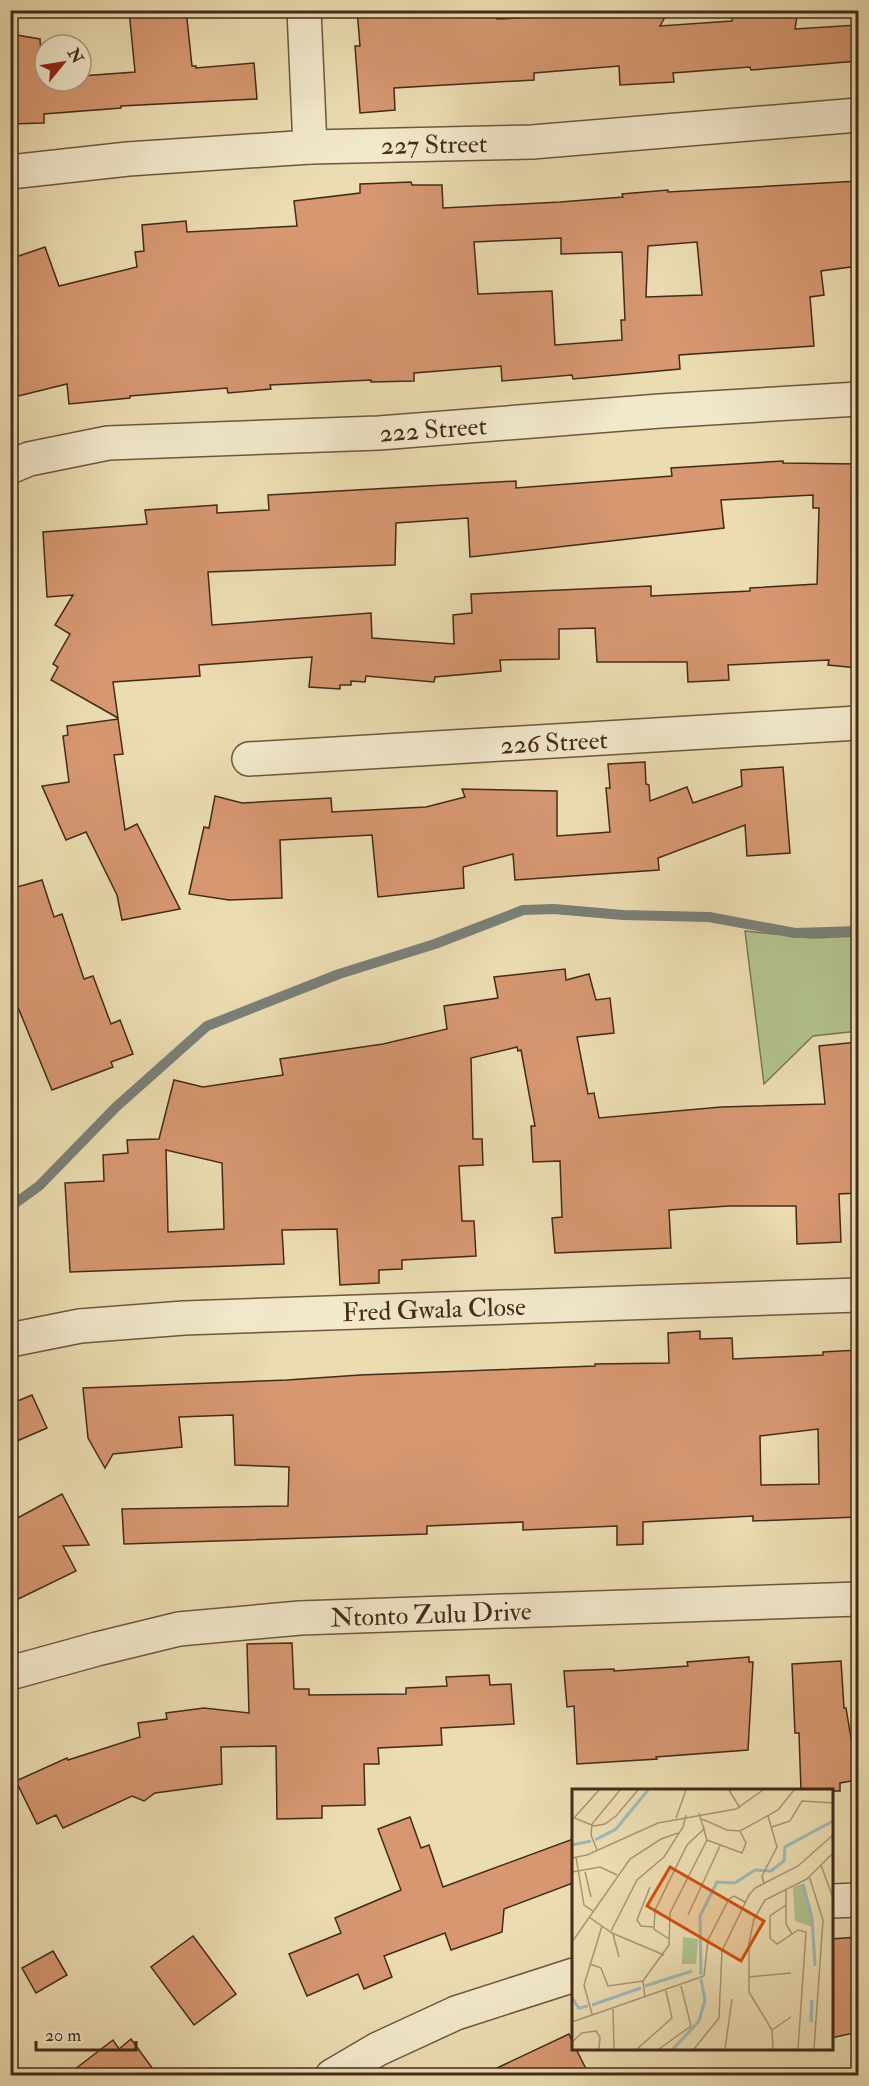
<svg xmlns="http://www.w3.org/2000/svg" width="869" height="2086" font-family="'IM FELL Double Pica',serif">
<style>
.green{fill:#b2c28f;stroke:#7c7654;stroke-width:1.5}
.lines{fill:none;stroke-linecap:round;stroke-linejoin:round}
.stream{stroke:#7a8078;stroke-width:10}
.building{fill:#d69771;stroke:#452a19;stroke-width:1.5;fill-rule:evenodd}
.minor-casing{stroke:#6e563f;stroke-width:36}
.minor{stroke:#f2e8cc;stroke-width:33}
.labels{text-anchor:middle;stroke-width:5;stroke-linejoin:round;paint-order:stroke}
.street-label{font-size:26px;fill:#452a19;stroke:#f2e8cc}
.inset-river{fill:none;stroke:#9eb9b8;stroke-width:3}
.inset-road{fill:none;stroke:#a99574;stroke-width:1.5}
.view{fill:#d0520e;fill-opacity:0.15;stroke:#d0520e;stroke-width:3}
.inset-edge{fill:none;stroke:#452a19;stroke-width:3}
</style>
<rect width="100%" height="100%" fill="#ebdcb1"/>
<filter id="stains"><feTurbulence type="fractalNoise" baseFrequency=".00333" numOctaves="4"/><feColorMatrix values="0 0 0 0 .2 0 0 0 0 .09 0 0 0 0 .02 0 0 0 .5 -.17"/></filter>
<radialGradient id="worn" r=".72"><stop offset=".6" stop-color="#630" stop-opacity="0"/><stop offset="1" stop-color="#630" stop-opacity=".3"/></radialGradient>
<polygon class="green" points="745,931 812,938 858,936 858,1031 813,1036 764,1084"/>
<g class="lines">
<polyline class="stream" points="10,1207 39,1186 116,1107 207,1026 339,974 435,944 523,910 554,909 623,915 709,917 795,933 858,931"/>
</g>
<g class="building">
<polygon points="129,10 186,10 192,66 196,66 196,68 254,63 257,99 121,106 121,108 44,114 44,123 10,124 10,34 40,39 42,79 45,78 45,81 81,81 81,76 135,72"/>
<polygon points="357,10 497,10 497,19 560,16 560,10 669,10 660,26 732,21 734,10 798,10 795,29 858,25 858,61 751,70 750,67 673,73 674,82 620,85 619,66 534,73 534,80 394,88 395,110 360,113 355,46 360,46"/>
<path d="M858,181v85l-37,5 3,24 -14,2 4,49 -135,9 1,14 -107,10 -1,-4 -70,6 -1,-15 -87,7v8l-43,1v-2l-101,5 1,4 -43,4 -1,-5 -97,8v2l-61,6 -2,-20 -57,14v-139l35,-12 14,39 78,-19 -2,-15 9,-1 -2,-26 44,-4 1,11 110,-6 -3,-25 66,-8v-9l51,-2 1,3h30l1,23 117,-6 63,-5 -1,-3 46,-4v2zM561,238v16l61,-2 3,68h-4l1,20 -67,5 -3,-54 -74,3 -4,-52zM697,242l5,53 -56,2 2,-51z"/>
<path d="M783,461v2l75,1v204l-30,-3 1,-5 -101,5 1,15 -41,2 -1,-20h-90l-2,-34 -36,1v30l-59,1 1,11 -66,6 -1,5 -68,-6 -1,6 -14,-1v4h-11v4l-31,-2 3,-30 -113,8 1,11 -87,6 5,36 -67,-38 7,-13 -5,-3 17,-30 -15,-9 18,-30 -26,2 -4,-65 104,-8 -2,-14 72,-5v8l52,-3 -1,-15 248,-14v7l156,-12 -1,-8zM813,495v13h6l-2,76 -67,4v3l-99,5v-10l-180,8 1,19 -19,2 1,29 -82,-6 -1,-25 -159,12 -4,-53 187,-7 1,-42 72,-5 2,39 254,-29 -3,-28z"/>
<polygon points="118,719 123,754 114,755 125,830 137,824 180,909 122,920 117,895 86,832 66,840 42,786 69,782 63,736 68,735 67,726"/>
<polygon points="645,762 646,784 649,785 650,801 687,787 693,803 742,786 741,770 783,767 790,853 747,856 745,825 658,858 659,870 515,880 513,854 463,867 464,888 378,897 372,835 280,840 282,898 229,900 189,894 204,827 209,828 215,796 242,803 331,798 332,812 426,807 465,797 462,789 557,791 557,836 610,832 606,788 610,788 608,764"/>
<polygon points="42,880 54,917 62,914 84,979 93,976 111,1024 120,1020 133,1054 111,1062 113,1067 52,1090 10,988 10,889"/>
<path d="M565,969l1,11 23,-6 7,26 14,-2 4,35 -37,4 11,57 6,-1 5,25 122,-11 104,-3 -6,-58 39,-4v151l-19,1 2,48 -44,2 -1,-38h-67l-60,4 2,38 -116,5 -3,-35 10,-1 -2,-56 -27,1 -2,-36h4l-14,-76 -3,1 -1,-4 -46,11 2,81h9l1,26 -24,1 3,55h12l2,35 -74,4v9l-23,1v13l-39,2 -3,-56 -55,1 2,34 -214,8 -5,-89 39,-2 -1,-26 25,-2 -1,-13 32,-1 15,-59 29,7 80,-12 -3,-16 103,-15 64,-15 -3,-23 54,-8 -4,-21zM166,1150l56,13 2,66 -56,3z"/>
<path d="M700,1331v8l32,-1 1,21 90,-4v-3l35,-2v167l-105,4v-5l-110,6v22l-26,1v-19l-94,4v-8l-96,4v8l-303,10 -2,-35 166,-3 1,-39 -54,-2 -2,-50 -54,2 3,30 -69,7 -8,14 -17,-30 -5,-50 204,-8 73,-5 235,-9v-2l74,-1 -1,-30zM818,1429l1,55 -58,1 -1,-49z"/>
<polygon points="32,1395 47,1428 10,1444 10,1404"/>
<polygon points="62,1494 89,1545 63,1546 76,1571 10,1603 10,1522"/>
<polygon points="292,1643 294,1689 309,1689 309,1695 406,1694 406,1688 447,1686 446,1677 489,1675 490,1685 511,1684 514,1724 441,1728 442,1745 378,1748 379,1764 364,1764 365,1805 322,1806 322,1818 277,1819 276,1746 221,1747 222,1784 155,1793 144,1801 132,1796 63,1828 56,1815 37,1824 16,1781 67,1758 68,1760 140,1737 138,1723 167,1719 166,1713 204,1708 249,1713 247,1644"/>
<polygon points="749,1657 749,1662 753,1662 748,1750 656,1757 657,1759 577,1764 574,1706 567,1707 564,1671 614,1669 614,1671 688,1666 687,1662"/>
<polygon points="841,1661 844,1708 846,1708 858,1780 840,1783 840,1791 801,1791 799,1733 795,1733 792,1664"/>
<polygon points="410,1817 421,1848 429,1845 443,1887 573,1839 573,1883 504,1909 502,1932 451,1950 445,1933 384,1956 392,1977 364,1989 358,1974 307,1996 289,1954 341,1933 335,1918 401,1890 378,1829"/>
<polygon points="193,1936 236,1994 194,2025 151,1967"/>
<polygon points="857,1937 858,2032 831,2038 831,1939"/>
<polygon points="53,1951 67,1975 36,1993 22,1968"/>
<polygon points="569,2034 573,2043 573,2049 576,2049 586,2069 571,2076 480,2076"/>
<polygon points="131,2039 158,2076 66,2076 113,2040 119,2049"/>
</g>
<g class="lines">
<defs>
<g id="minor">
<polyline points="304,10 310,147"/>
<polyline points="10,172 128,159 310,147 532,142 858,115"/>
<polyline points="10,467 29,459 108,443 379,433 660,411 858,399"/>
<polyline points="249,759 858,723"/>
<polyline points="10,1340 80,1326 184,1318 858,1295"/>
<polyline points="10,1673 97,1649 179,1629 300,1618 858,1599"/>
<polyline points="832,1901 858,1900"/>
<polyline points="332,2076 378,2049 456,2013 574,1975"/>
</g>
</defs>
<use href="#minor" class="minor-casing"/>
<use href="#minor" class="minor"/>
</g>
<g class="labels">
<g class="street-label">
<text transform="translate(434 144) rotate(-1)" y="9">227 Street</text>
<text transform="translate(433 429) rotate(-4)" y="9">222 Street</text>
<text transform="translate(554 742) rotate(-3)" y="9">226 Street</text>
<text transform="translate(434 1309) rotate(-2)" y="9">Fred Gwala Close</text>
<text transform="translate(431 1614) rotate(-2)" y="9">Ntonto Zulu Drive</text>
</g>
</g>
<g transform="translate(572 1789)">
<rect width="261" height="261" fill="#ebdcb1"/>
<path d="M230,95l8,29 2,14 -17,-6 -2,-34zM111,148l15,2 -2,25h-14z" fill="#b2c28f"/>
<path class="inset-river" d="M23,51l21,-11 32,-39M0,56l19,-4M231,95l9,34 3,48M129,186l-1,-59 17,-34 18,1 20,-13 16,1 13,-10 1,-14 48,-26M73,197l47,-15M0,209l7,10 9,-2M20,216l49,-17M239,233l1,-22M101,260l26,-28 6,-21 -4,-21"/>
<path class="inset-road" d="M157,1l11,18M0,28l22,9 11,-2 11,-8 22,-26M2,29l25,-28M104,29l10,-28M130,30l25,11 13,1 38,-21 16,-20M200,38l18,-6 12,-20 31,2M135,51l35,13 4,-10 -6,-12M25,61l-6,-15 1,-11 28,-34M4,68l8,48 9,6M0,69l15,-3 71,-32 78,-14 27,-19M249,76l12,33M0,83l28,-5 17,8M13,83l6,25M237,87l14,44 -9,129M192,95l-2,-8 15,-29 -9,-31M78,98l-13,33 4,6 12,1M214,101v34l6,10M214,116l-16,11v22l7,6 21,-14 8,2 -8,117M116,126l32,-69M17,128l23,16 52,22M39,142l26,-51 27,-23 19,-30 3,-12M41,145l6,23M97,150l-15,-10 1,-19 32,-65 18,-17M0,153l58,-83 31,-20 17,-6M18,175l11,4 7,18 35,-5M177,188l42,-4M73,209l-2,-17 26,-36 1,-32 37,-73 -8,-27M41,220l1,40M20,225l-8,-29 18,-59M0,233l132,-46 4,-36 21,-41 5,-3 11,6M200,241l19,-13M0,253l10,-9 14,-2 4,6 -1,12M65,260l35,-31 -6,-27M87,260l32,-23 -10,-40M122,260l25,-31 3,-67 27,-56 6,-7 43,-22 35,-31M153,260l7,-50M201,260l-1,-19 -23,-38v-49l5,-24 11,-19 42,-21 26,-26"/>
<path class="view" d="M98,78l94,54 -23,40 -94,-55z"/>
<rect width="261" height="261" class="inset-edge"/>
</g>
<rect width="869" height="2086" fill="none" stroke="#ebdcb1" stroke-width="36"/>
<rect x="12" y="12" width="845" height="2062" fill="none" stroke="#452a19" stroke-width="3"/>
<rect x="18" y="18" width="833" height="2050" fill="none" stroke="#452a19" stroke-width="1.5"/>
<g transform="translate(63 63) rotate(60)"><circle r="28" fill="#f2e8cc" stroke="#ad9c84" stroke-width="1.5"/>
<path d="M0-4.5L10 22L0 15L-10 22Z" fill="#8f2418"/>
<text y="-9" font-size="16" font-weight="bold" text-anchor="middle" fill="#452a19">N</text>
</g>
<path d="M36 2041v9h100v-9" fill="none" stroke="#452a19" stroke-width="3"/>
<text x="45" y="2041" font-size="18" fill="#452a19" stroke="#f2e8cc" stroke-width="4.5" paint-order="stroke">20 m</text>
<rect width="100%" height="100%" filter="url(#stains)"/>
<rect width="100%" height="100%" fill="url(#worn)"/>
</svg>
